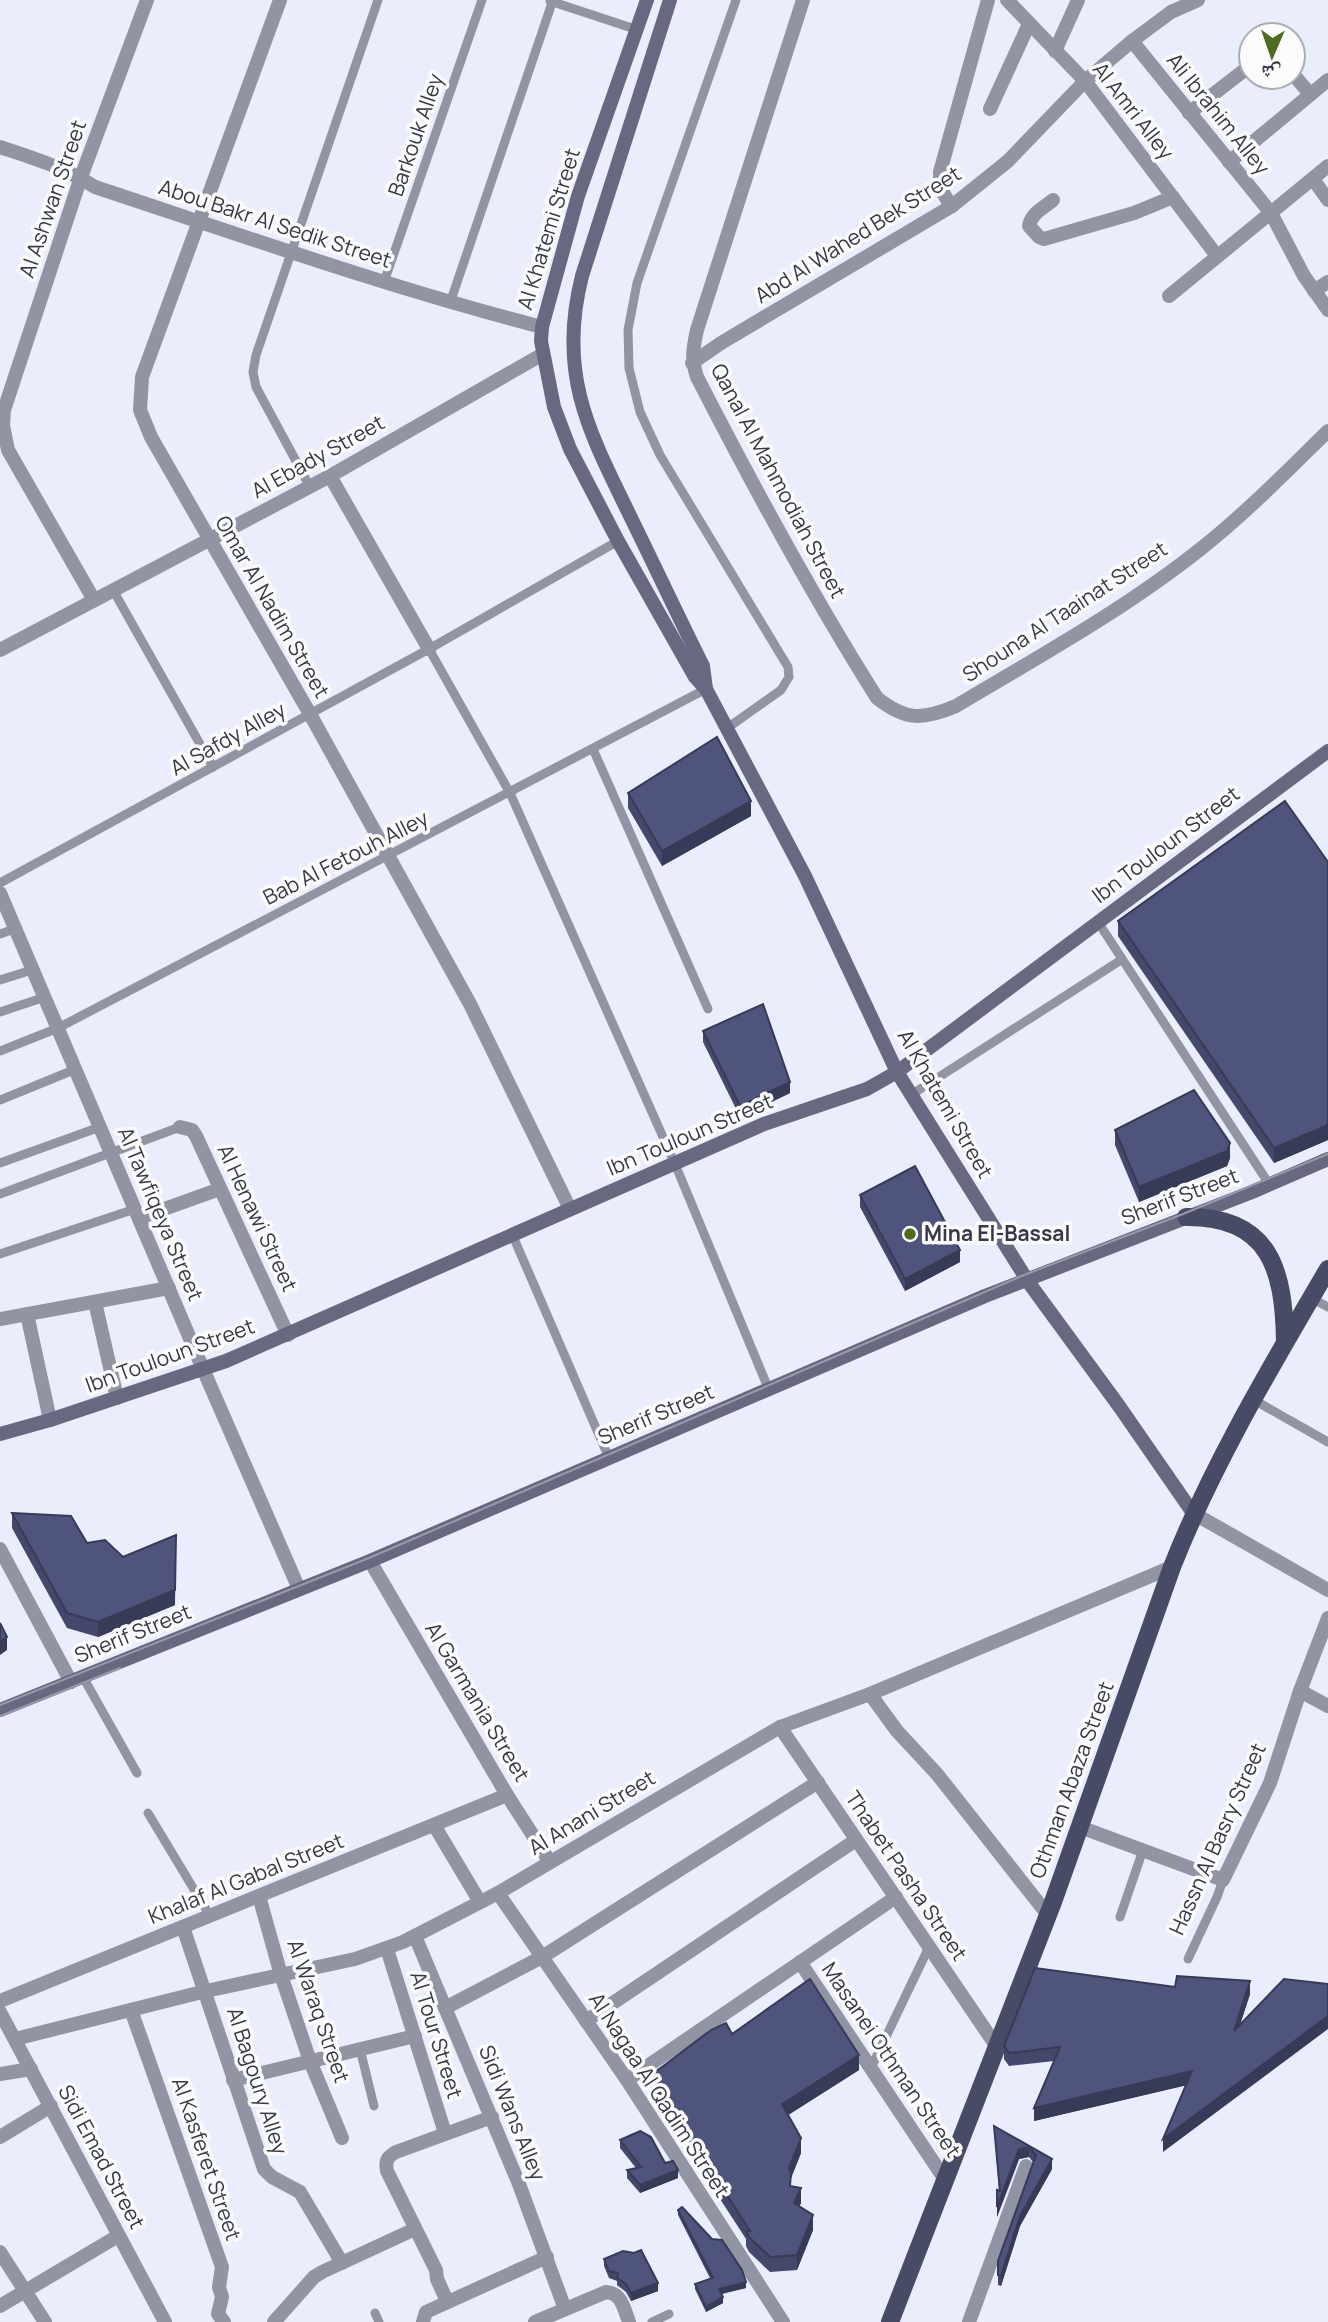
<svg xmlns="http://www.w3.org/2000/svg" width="1328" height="2322" font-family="Manrope,'Noto Naskh Arabic',sans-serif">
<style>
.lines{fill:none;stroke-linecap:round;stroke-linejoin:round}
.lane{stroke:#9194a3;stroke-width:9}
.street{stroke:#9194a3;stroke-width:14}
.secondary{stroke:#66697f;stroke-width:14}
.primary{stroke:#484b65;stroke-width:18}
.tram{stroke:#989aa9;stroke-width:2}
.wall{fill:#44486b}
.shaded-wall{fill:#373b57}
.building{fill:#4f547c;stroke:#373b57;stroke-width:2}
.poi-dot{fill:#4e6b1f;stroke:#fbfbfb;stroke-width:2.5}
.labels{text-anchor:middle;stroke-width:7;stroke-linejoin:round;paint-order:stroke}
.street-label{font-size:21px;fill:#363847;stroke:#fbfbfb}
.poi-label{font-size:21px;font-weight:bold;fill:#363847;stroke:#fbfbfb;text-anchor:start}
</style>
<rect width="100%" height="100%" fill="#eaedfc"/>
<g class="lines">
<g class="lane">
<polyline points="550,1 638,30"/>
<polyline points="384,282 482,0"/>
<polyline points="450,303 553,0"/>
<polyline points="310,487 256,387 253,372 256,355 378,0"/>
<polyline points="113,590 213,767"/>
<polyline points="429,649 510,793 675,1164 769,1390"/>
<polyline points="726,729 781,690 789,677 788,667 660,455 640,412 629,368 628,330 637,283 736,0"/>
<polyline points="593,749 708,1009"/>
<polyline points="0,883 429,649 618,541"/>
<polyline points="1098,922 1269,1184"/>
<polyline points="0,934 14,929"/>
<polyline points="0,980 32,970"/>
<polyline points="0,1012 45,997"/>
<polyline points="0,1051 58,1028 706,689"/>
<polyline points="911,1095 1121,960"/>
<polyline points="0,1100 76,1069"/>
<polyline points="0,1163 100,1127"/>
<polyline points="0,1194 180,1127"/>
<polyline points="512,1234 609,1458"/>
<polyline points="0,1254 135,1209"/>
<polyline points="1311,1298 1328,1307"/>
<polyline points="1254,1400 1328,1442"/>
<polyline points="83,1677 137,1773"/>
<polyline points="148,1813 210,1916"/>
<polyline points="1120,1917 1143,1850"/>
<polyline points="1188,1959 1217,1897 1223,1880"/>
<polyline points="360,2049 374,2106"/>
<polyline points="871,2068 929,1947"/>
<polyline points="375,2313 379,2322"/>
<polyline points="652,2322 669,2314"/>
</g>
<g class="street">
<polyline points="280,0 142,377 140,410 151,437 310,714 470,1004 570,1209"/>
<path d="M803,0l-106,330c-4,18 -6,30 0,47 56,109 114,217 180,321 29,23 46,22 79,8 84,-50 171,-98 247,-159 45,-36 84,-76 125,-116"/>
<polyline points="1007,0 1085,81 1217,256"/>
<polyline points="1132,41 1271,213 1304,276 1328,310"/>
<polyline points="1055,51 1078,0"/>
<polyline points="1293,74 1310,94"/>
<polyline points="990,109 1029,24"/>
<polyline points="1189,113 1251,65"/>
<path d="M0,147c33,11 66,21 95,40 148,49 296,101 447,140"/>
<polyline points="1229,162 1328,80"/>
<polyline points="1313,179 1328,200"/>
<path d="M1053,200c-9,8 -22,13 -24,26l10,11 5,2 90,-26 39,-16"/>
<path d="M952,206c-10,-12 -12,-19 -12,-34l48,-172"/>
<polyline points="1314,291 1328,282"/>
<polyline points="1169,296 1328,166"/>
<polyline points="692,363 721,343 952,206 1008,161 1085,81 1132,41 1171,12 1198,0"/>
<polyline points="330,476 429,649"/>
<polyline points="94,600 8,450 3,425 4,410 81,177 147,0"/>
<polyline points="0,650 330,476 543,354"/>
<polyline points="0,893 203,1369 299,1589"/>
<polyline points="180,1127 192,1130 196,1136 288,1335"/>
<polyline points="139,1218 220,1189"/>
<polyline points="95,1302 117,1398"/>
<polyline points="27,1314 50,1420"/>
<polyline points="0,1319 169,1288"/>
<polyline points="1193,1513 1328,1590"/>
<polyline points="0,1549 71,1682"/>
<polyline points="370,1561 507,1795 550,1862"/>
<polyline points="1300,1691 1328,1706"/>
<polyline points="870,1694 897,1731 937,1774 1048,1915"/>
<polyline points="780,1727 997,2047"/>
<polyline points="434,1825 480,1902"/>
<polyline points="1080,1827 1223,1880 1270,1783 1300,1691 1328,1618"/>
<polyline points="498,1893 627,2080 783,2322"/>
<polyline points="259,1896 281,1975 310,2061 342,2138"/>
<polyline points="183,1927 264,2169 272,2177 300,2192 342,2263"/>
<polyline points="415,1936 519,2184 565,2309"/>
<polyline points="387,1949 445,2133"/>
<polyline points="800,1962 946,2181"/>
<polyline points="0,2001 507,1795"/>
<polyline points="445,2008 542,1957 818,1782"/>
<polyline points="131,2010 222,2267 219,2287 222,2297 218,2314 224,2322"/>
<polyline points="0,2012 165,2322"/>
<polyline points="586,2021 856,1840"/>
<polyline points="15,2039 206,1991 355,1959 403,1942 498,1893 780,1727 870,1694 1172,1567"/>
<polyline points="0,2074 31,2069"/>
<polyline points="233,2080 415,2036"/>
<polyline points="627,2080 896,1897"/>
<polyline points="0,2137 51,2106"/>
<polyline points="0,2252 45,2322"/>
<path d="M447,2301l-10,-22 -1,-9 -49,-99c-2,-10 0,-14 9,-19l96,-35"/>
<polyline points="0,2306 118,2236"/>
<polyline points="274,2322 314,2277 322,2272 415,2229"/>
<polyline points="423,2322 426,2312 547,2257"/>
<path d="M535,2322l71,-30c16,1 18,17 23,30"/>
<polyline points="969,2322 1026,2166"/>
</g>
<g class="secondary">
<polyline points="647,0 578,196 542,327 541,341 554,407 570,449 618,541 695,677 706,689 805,876 897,1072 1029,1283 1119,1406 1193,1513"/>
<path d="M670,0l-88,276c-26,102 10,161 53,250 23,47 45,94 68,140l3,23"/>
<polyline points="0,1434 50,1420 226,1361 764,1124 867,1089 897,1072 1328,751"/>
<polyline points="0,1710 370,1561 985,1296 1252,1192 1328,1159"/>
</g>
<g class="primary">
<path d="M1186,1217c84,-1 98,53 99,125"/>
<path d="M890,2322l163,-420 119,-335c41,-104 100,-202 156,-298"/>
</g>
<g class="tram">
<polyline points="0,1705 369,1558 1024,1275 1183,1214 1328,1154"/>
<polyline points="0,1716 120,1668"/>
</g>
</g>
<g class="wall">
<polygon points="628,793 751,816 662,866 628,808"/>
<polygon points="1328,862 1328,1140 1274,1163 1118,936 1118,921"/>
<polygon points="703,1031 790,1093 740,1117 703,1042"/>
<polygon points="1115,1130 1230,1158 1227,1166 1139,1202 1115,1145"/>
<polygon points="860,1195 960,1262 905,1291 860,1207"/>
<polygon points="12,1513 87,1543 175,1605 98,1637 67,1628 12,1528"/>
<polygon points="1175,1987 1250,1994 1240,2024 1163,2152 1186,2085 1034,2121 1054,2061 1009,2066 1004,2059 1004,2046"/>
<polygon points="732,2034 859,2070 788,2115 801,2153 791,2178 791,2186 801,2203 799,2206 813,2230 797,2270 770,2272 749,2252 746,2246 746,2239 650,2091 650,2076"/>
<polygon points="994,2126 1052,2159 1052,2169 1020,2226 1001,2286 998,2285 998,2261 1033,2162 1029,2157 1019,2159 997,2217 997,2190 999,2191"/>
<polygon points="620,2140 665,2163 678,2178 640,2193 627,2178 627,2170 636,2168 620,2148"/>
<polygon points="678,2210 746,2288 722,2294 723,2303 706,2312 695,2289 695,2284 710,2278 678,2215"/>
<polygon points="604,2259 658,2291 631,2301 626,2292 617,2285 617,2281 609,2278 604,2266"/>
</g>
<g class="shaded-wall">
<polygon points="751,801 751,816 662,866 662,851"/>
<polygon points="790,1082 790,1093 740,1117 740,1106"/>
<polygon points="1328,1125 1328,1140 1274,1163 1274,1148"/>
<polygon points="1230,1143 1230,1158 1227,1166 1139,1202 1139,1187"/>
<polygon points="960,1250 960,1262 905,1291 905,1279"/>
<polygon points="176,1535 175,1605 98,1637 98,1622"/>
<polygon points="7,1637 7,1650 0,1655 0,1642"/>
<polygon points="1250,1981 1250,1994 1234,2044 1234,2031"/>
<polygon points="1328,2016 1328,2029 1163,2152 1163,2139"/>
<polygon points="859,2055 859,2070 782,2119 782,2104"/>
<polygon points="1192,2071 1192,2084 1034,2121 1034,2108"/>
<polygon points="801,2138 801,2153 791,2178 791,2187 789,2183 789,2168"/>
<polygon points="1029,2147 1029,2157 1019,2159 997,2217 997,2207 1019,2149"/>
<polygon points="1052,2159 1052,2169 1020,2226 1001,2286 1001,2276 1020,2216"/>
<polygon points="678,2170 678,2178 640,2193 640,2185"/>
<polygon points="801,2188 801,2203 794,2218 794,2203"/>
<polygon points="813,2215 813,2230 797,2270 797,2255"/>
<polygon points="746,2282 746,2288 719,2294 719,2289"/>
<polygon points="658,2283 658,2291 631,2301 631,2293"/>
<polygon points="723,2297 723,2303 706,2312 706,2307"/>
</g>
<g class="building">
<polygon points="717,737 751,801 662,851 628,793"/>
<polygon points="1285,801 1328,862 1328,1125 1274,1148 1118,921"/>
<polygon points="763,1004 790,1082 740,1106 703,1031"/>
<polygon points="1194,1090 1230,1143 1227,1151 1139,1187 1115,1130"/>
<polygon points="915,1166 960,1250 905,1279 860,1195"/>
<polygon points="12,1513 71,1516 87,1543 105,1540 123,1557 176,1535 175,1590 98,1622 67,1613"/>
<polygon points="0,1623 7,1637 0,1642"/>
<polygon points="1035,1968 1175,1987 1177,1976 1250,1981 1234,2031 1284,1979 1328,1984 1328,2016 1163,2139 1192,2071 1034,2108 1060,2047 1009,2053 1004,2046"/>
<polygon points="810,1979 859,2055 782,2104 801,2138 789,2168 791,2172 790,2186 801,2188 794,2203 813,2215 797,2255 770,2257 749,2237 746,2231 750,2231 650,2076 711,2030 726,2023 732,2034"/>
<polygon points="994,2126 1052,2159 1020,2216 1001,2276 998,2275 998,2261 1036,2155 1029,2147 1019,2149 997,2207 997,2190 1000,2191"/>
<polygon points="640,2131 651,2137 665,2163 673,2161 678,2170 640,2185 627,2170 641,2167 620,2140"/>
<polygon points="682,2207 712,2239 722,2240 742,2270 746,2282 719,2289 723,2297 706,2307 695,2284 713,2278 678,2210"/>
<polygon points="641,2250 658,2283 631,2293 626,2284 617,2278 618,2273 609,2271 604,2259 623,2251 634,2253"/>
</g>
<circle class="poi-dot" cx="910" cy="1234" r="7"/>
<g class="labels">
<g class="street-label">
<text transform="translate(1133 111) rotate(52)" y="7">Al Amri Alley</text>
<text transform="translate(1218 114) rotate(51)" y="7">Ali Ibrahim Alley</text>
<text transform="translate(416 135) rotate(-71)" y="7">Barkouk Alley</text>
<text transform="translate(53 199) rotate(-71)" y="7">Al Ashwan Street</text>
<text transform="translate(275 224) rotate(18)" y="7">Abou Bakr Al Sedik Street</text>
<text transform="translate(549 229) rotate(-73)" y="7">Al Khatemi Street</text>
<text transform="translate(858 235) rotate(-32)" y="7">Abd Al Wahed Bek Street</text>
<text transform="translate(318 457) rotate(-29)" y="7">Al Ebady Street</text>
<text transform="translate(778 481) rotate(62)" y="7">Qanal Al Mahmodiah Street</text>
<text transform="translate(272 607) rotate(60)" y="7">Omar Al Nadim Street</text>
<text transform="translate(1065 612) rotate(-33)" y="7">Shouna Al Taainat Street</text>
<text transform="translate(228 739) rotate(-29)" y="7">Al Safdy Alley</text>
<text transform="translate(1166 845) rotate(-37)" y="7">Ibn Touloun Street</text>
<text transform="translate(346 858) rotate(-27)" y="7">Bab Al Fetouh Alley</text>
<text transform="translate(945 1104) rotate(60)" y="7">Al Khatemi Street</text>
<text transform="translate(690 1135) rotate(-23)" y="7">Ibn Touloun Street</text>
<text transform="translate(1180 1197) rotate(-21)" y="7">Sherif Street</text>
<text transform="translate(160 1214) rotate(67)" y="7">Al Tawfiqeya Street</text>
<text transform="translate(257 1218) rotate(65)" y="7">Al Henawi Street</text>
<text transform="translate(170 1356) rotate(-20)" y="7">Ibn Touloun Street</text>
<text transform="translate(656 1415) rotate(-23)" y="7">Sherif Street</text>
<text transform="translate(133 1634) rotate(-22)" y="7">Sherif Street</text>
<text transform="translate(477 1702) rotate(59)" y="7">Al Garmania Street</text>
<text transform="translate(1072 1780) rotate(-70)" y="7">Othman Abaza Street</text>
<text transform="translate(592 1813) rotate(-31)" y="7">Al Anani Street</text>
<text transform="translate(1218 1839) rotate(-66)" y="7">Hassn Al Basry Street</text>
<text transform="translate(906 1876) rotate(56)" y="7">Thabet Pasha Street</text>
<text transform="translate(246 1879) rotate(-22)" y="7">Khalaf Al Gabal Street</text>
<text transform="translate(318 2011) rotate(71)" y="7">Al Waraq Street</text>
<text transform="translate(436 2035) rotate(73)" y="7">Al Tour Street</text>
<text transform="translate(891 2060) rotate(56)" y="7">Masanei Othman Street</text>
<text transform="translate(257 2081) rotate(72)" y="7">Al Bagoury Alley</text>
<text transform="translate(659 2095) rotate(57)" y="7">Al Nagaa Al Qadim Street</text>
<text transform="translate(512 2113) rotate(68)" y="7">Sidi Wans Alley</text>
<text transform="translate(101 2157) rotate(62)" y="7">Sidi Emad Street</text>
<text transform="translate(206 2159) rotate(71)" y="7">Al Kasferet Street</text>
</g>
<g class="poi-label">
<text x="924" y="1241">Mina El-Bassal</text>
</g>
</g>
<g transform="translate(1272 56) rotate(182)"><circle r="33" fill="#fbfbfb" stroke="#acadb3" stroke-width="2"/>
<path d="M0-5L12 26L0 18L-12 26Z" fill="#4e6b1f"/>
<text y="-10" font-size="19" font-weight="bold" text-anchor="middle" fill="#363847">ش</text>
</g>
</svg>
